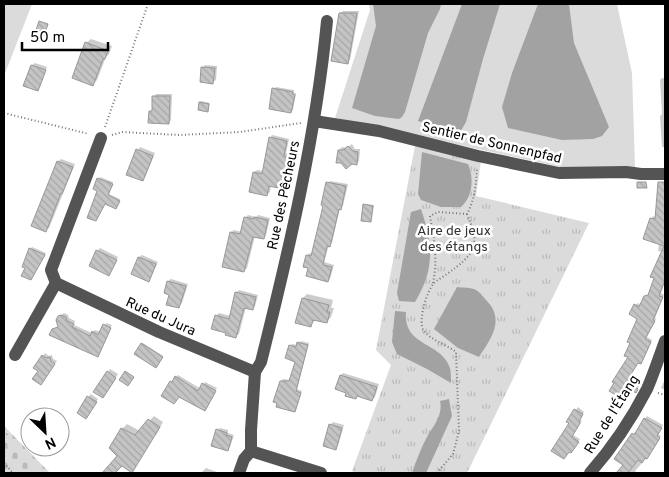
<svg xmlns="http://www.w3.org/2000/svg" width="669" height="477" font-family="Overpass,sans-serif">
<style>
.grass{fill:#dbdbdb}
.cemetery{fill:url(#cemetery-stones)}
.park{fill:url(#park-tufts)}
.water{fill:#a2a2a2}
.shadow{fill:#0003}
.building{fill:url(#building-back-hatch);stroke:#989898}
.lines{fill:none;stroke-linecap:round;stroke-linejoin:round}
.path{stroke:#767676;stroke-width:2;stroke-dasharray:1 2.5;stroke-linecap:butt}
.minor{stroke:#545454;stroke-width:12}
.labels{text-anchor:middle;stroke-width:5;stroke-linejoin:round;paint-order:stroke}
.street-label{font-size:14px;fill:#000;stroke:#fff}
.park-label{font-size:14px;fill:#323232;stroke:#fff}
</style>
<defs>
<pattern id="cemetery-stones" width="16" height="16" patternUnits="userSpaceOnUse" patternTransform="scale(1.25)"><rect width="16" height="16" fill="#dbdbdb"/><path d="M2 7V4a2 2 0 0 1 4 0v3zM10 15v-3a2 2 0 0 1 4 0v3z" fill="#bababa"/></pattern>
<pattern id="park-tufts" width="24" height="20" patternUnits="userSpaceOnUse" patternTransform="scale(1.25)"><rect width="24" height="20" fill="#dbdbdb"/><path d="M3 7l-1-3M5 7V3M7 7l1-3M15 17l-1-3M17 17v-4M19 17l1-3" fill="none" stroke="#bababa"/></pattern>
<pattern id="building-back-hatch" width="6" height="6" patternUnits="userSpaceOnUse" patternTransform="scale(1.25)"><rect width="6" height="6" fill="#c4c4c4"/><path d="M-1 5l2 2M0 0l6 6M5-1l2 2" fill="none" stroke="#a7a7a7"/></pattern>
</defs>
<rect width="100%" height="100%" fill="#fff"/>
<g class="grass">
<polygon points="4,4 32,4 4,76"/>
<polygon points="369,4 617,4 632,73 635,167 561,167 335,118 370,10"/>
</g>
<polygon class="cemetery" points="4,426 50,473 4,473"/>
<polygon class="park" points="415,146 481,161 476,196 589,223 467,473 357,473 352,471 391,365 376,350"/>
<g class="water">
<polygon points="373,4 441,4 440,9 428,33 405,112 402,117 399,119 375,116 352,108 376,26"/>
<polygon points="462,4 500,4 483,59 466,122 462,129 456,133 418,121"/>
<polygon points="538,4 569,4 574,43 609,127 602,136 593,139 562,140 508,128 502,107 512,73"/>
<path d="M422,152l46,12c6,14 5,32 -7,43h-20l-20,-7 -3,-6z"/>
<path d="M421,209c12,36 14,60 -6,93l-16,-1 -2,-8 14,-81z"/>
<path d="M457,287c5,1 14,0 19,3 4,2 8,8 11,11 18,19 4,38 -8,56l-21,-9 -24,-19z"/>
<path d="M395,311l11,1c-3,35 35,29 44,56 1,5 1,10 1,15l-24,-14 -30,-15 -5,-12z"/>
<path d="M449,399l3,17 -26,57h-14c4,-12 9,-25 15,-36 7,-12 16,-22 13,-36z"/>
</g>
<g class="shadow">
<polygon points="343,11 359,11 350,60 347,63 340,13"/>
<polygon points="91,39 112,46 109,54 106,57 97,80 93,84 86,43"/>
<polygon points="35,63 47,67 40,87 37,90 25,85 32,65"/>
<polygon points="205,65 217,66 216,80 213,82 202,68"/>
<polygon points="662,78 665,78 665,147 662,147 660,116 662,114 660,80"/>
<polygon points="276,87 294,90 294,93 296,93 293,110 291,112 274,89"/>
<polygon points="156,94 172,94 171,120 169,123 150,112 153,109 154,97"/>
<polygon points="201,101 210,103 207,111 200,102"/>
<polygon points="272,135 289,139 286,153 292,154 285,185 282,188 271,185 270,192 267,195 250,191 254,172 257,170 264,171 270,138"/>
<polygon points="352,144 355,149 360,149 359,161 356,163 352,163 339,150 342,147 347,148"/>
<polygon points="140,147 155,153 145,177 143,180 128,174 138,150"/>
<polygon points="61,159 75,164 49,228 46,230 58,162"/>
<polygon points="100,177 113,182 109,194 120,199 117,206 105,202 99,190 98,179"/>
<polygon points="330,181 348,184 343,206 340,208 332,243 329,245 324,262 334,265 330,279 328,281 309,267 307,256 309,253 312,254 324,205 327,183"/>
<polygon points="661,185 665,186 665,282 661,293 664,295 655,318 656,319 647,337 652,340 643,360 641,362 639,361 630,376 639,386 636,391 624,384 639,319 635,305 638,303 641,305 645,297 650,294 663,252 658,251 659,243 651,219 653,216 656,217"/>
<polygon points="366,204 374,205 371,221 365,205"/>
<polygon points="248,215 256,217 258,215 270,218 266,235 263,238 255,236 247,268 244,271 231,232 234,230 242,232 245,218"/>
<polygon points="32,247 46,253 31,279 26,268 30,249"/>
<polygon points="100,248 118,257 109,274 97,251"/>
<polygon points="142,255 158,262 149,281 139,257"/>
<polygon points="171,279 188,284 182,303 179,306 170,294 165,292 168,281"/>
<polygon points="239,290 258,295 255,306 253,309 246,307 239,334 236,336 216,316 219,313 231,316 236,293"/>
<polygon points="307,294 333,300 331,308 334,308 331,317 327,322 316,319 311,325 297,322 303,298"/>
<polygon points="64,313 68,315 69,318 75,321 74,325 92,333 95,330 101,332 106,323 112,325 97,356 53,330 59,326 59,317"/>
<polygon points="301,341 309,343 297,389 302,391 295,411 281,381 283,379 291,380 297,361 290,346 292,344 298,345"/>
<polygon points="143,343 163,356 156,367 136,354"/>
<polygon points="45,353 49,356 52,355 53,359 57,361 41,384 40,370 43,356"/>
<polygon points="110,369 118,374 105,394 108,372"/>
<polygon points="343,373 379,384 375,397 372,400 358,395 356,398 341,375"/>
<polygon points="178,375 201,389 205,382 217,388 207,407 171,382"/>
<polygon points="665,379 665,390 661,388"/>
<polygon points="91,394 98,399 88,415 88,397"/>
<polygon points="578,407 584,412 580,420 582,421 573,435 580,439 573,449 571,423 568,421"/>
<polygon points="154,416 163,422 156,435 151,439 148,436 114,473 104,473 119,456 122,429 127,424 140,431"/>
<polygon points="647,416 663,425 658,434 661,436 649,455 635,471 637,473 618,473 624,465 633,434 635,432 637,433"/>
<polygon points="333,422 344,425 338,446 335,448 330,425"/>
<polygon points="220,428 228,430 228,433 234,435 230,447 227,450 217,430"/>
<polygon points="206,468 217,472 217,473 201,473"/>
</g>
<g class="building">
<polygon points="339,13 357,13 348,64 331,61"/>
<polygon points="39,21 48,24 44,36 35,33"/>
<polygon points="85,42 108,51 105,59 103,59 93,86 72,78"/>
<polygon points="31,65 46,70 38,91 23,86"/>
<polygon points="201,67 215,68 213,84 200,82"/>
<polygon points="272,88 293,92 292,94 295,95 291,113 269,109"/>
<polygon points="152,96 170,96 169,124 148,123 149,111 152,111"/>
<polygon points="199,102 209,104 208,112 198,110"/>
<polygon points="269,137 287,141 284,156 290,157 283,189 269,186 267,196 249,192 253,172 262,174"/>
<polygon points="348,146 353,151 358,152 357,165 352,164 346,169 341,163 336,163 338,150 343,150"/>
<polygon points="136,149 153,156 143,181 126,175"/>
<polygon points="57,161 73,167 62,194 61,193 46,232 31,226"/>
<polygon points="97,178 113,184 108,195 120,201 116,209 105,204 96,221 87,218 97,191 93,189"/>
<polygon points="326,182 346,186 341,210 339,209 330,247 327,246 323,265 332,267 328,282 306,276 308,268 303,267 306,255 311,256 323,206 321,205"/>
<polygon points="637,182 646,182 647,188 637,188"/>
<polygon points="658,182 665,182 665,280 659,296 663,297 653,320 655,321 645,339 651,342 641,364 638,363 628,379 638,389 636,393 624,386 617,396 609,391 614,383 612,382 628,357 624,356 630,343 627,342 637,319 629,314 634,304 639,307 644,296 648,295 654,278 650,277 664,246 643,239 650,218 655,219"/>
<polygon points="363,204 373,206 371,222 361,221"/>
<polygon points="244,217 254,219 254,217 268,220 264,239 253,237 244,272 222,267 230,232 240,234"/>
<polygon points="29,248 45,255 31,280 21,276 25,268 22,267"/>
<polygon points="96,250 117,260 109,276 89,266"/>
<polygon points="138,257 156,264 149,282 131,274"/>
<polygon points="167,281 186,286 179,308 166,305 169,295 164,293"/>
<polygon points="235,292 256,297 253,310 244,308 236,338 225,335 226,333 211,329 215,315 229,319"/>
<polygon points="302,298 329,305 327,312 330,312 327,323 313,320 311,327 295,323"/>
<polygon points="61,315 66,317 67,321 74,324 72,327 90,336 92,331 98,335 103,324 111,328 98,357 49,335 52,329 58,327 56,320 58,316"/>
<polygon points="297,342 308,345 296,391 301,393 295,412 276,407 277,403 273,402 280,381 289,381 295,362 285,358 289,345 296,347"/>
<polygon points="141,343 163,357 156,368 134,354"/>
<polygon points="42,355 46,358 50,357 51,361 55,364 41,385 32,379 38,371 33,368"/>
<polygon points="107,371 116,378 103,398 93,392"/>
<polygon points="125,371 134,377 128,386 119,380"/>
<polygon points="340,375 377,387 372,401 357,396 356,399 345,396 346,393 335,389"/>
<polygon points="175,376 198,391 202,383 216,391 205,411 179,397 174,404 161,396 170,381 172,382"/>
<polygon points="87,396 97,402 86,419 77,413"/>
<polygon points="574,409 583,414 579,422 580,423 572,437 579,442 571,453 569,452 564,459 551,451 569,423 566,422"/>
<polygon points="644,418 662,428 657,436 660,438 647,459 645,458 642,463 638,460 628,473 616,473 623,465 614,459 632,433 634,435"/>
<polygon points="148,419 160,427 132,473 122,466 115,473 102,473 117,456 109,448 121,428 135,435"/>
<polygon points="329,424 342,428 336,450 323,446"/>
<polygon points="216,429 227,433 226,435 232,437 228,451 211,446"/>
</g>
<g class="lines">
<g class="path">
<polyline points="4,113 89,134"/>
<polyline points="105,127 148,4"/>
<polyline points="112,135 122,132 179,135 240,132 301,123"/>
<path d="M433,283c5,-23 1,-43 -3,-67l8,-4 29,2"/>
<polyline points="658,393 665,395"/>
<polyline points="4,437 7,434"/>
<polyline points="4,463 13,473"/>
<path d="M437,473l16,-19 6,-23 -3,-79c-9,-7 -25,-12 -32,-21 -7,-8 3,-41 10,-48 3,-3 9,-6 13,-9 26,-19 35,-27 20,-60 8,-15 9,-30 10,-46"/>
</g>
<g class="minor">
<polyline points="314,121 379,131 478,156 559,173 626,172 641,174 665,174"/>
<polyline points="101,138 51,270 56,283 159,332 255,372"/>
<polyline points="15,355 56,283"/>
<polyline points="251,451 321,473"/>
<path d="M239,473l5,-14 7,-8v-21l4,-58 6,-10c28,-112 55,-226 66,-341"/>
<path d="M590,473c22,-25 42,-55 57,-84 7,-16 12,-32 18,-48"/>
</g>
</g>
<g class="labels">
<g class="street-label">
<text transform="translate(492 142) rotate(13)" y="5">Sentier de Sonnenpfad</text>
<text transform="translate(283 195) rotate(-78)" y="5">Rue des Pêcheurs</text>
<text transform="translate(161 316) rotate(24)" y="5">Rue du Jura</text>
<text transform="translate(611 414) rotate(-58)" y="5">Rue de l'Étang</text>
</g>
<g class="park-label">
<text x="454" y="235">Aire de jeux<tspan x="454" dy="16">des étangs</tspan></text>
</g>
</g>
<rect width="669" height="477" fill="none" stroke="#000000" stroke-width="10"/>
<g transform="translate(45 432) rotate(155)"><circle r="24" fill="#ffffff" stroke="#999999"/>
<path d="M0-4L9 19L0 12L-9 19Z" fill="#000000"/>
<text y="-8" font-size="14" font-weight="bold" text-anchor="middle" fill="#000000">N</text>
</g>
<path d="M22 42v8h86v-8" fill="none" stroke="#000000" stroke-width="2.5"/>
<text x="30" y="42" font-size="15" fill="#000000" stroke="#ffffff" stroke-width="4" paint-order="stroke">50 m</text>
</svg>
